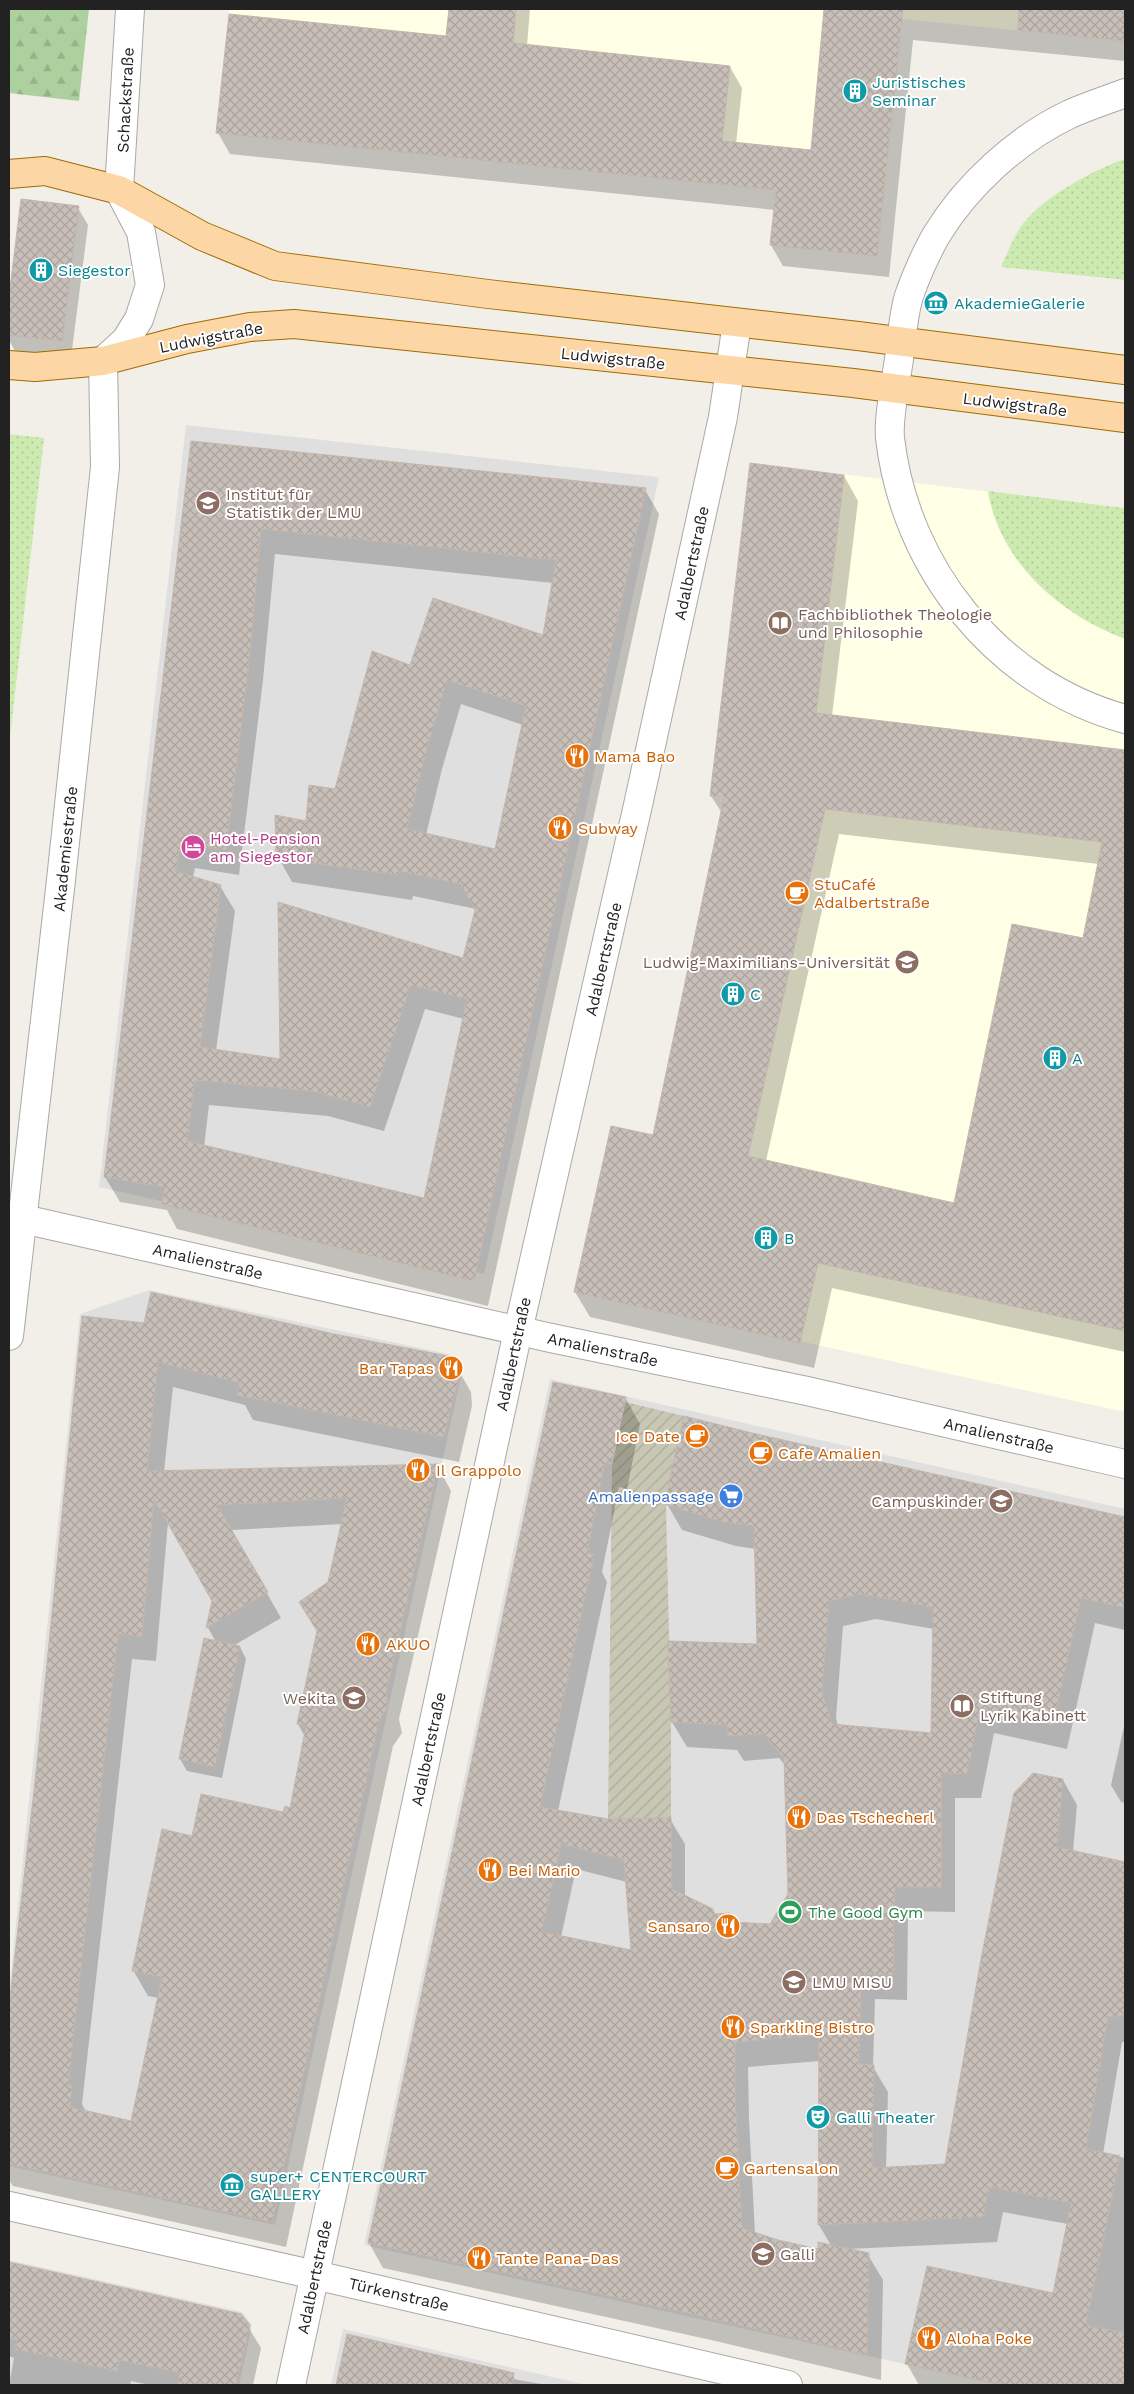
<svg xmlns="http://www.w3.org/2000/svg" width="1134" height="2394" font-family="'Work Sans',sans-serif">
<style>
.residential{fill:#e0dfdf}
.education{fill:#ffffe5}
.construction{fill:url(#construction-furrows)}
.grass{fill:url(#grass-dots)}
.forest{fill:url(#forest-firs)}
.shadow{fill:#0003;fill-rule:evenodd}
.building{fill:url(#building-cross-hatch);stroke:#c4b6ab;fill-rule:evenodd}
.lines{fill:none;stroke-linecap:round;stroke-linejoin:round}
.minor-casing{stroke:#a9a9a9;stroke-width:30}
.major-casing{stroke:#a06b00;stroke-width:30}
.minor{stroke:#fff;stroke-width:28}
.major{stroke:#fcd6a4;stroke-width:28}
.labels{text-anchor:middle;stroke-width:4;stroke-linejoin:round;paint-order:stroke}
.culture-label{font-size:16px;fill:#0d838f;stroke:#fff;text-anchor:start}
.street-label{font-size:16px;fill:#222;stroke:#fff}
.education-label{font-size:16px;fill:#785e54;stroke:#fff;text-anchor:start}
.food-label{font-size:16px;fill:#c56008;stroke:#fff;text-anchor:start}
.hotel-label{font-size:16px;fill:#b23c85;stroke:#fff;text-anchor:start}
.shop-label{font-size:16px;fill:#366cbe;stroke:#fff;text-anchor:end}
.leisure-label{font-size:16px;fill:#27864d;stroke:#fff;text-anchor:start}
</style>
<defs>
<pattern id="construction-furrows" width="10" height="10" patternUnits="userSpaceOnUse" patternTransform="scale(1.25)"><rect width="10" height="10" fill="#c7c7b4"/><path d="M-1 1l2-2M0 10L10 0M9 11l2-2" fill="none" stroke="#abab9a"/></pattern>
<pattern id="grass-dots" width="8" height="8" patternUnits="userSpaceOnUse" patternTransform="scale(1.25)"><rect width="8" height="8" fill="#cdebb0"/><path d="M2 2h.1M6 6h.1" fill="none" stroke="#b0c997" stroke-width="1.8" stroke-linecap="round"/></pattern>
<pattern id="forest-firs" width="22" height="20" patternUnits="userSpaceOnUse" patternTransform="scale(1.25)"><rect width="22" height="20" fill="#add19e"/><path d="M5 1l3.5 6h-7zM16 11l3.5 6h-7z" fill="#95b388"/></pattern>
<pattern id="building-cross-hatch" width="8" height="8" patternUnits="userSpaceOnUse" patternTransform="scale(1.25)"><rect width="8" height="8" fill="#c7bfb8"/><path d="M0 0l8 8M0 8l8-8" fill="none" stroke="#aba49e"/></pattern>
</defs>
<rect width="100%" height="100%" fill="#f2efe9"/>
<g class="residential">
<polygon points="186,425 659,477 484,1274 99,1187"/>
<polygon points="149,1290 453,1355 462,1371 275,2225 9,2166 9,1991 80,1314"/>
<polygon points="550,1379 1125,1509 1125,2385 1000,2385 364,2245"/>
<polygon points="9,2260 242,2312 252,2325 239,2385 9,2385"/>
<polygon points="343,2329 587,2385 331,2385"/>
</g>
<g class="education">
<polygon points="229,9 1125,9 1125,41 902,19 877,256 770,245 776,190 216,133"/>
<polygon points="750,463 1125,508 1125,1412 574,1292 611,1126 653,1135 723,798 710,796"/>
</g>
<polygon class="construction" points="625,1402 684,1416 669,1481 666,1505 671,1722 671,1818 608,1819 612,1464"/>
<g class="grass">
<path d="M1125,159v121l-124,-13c6,-13 11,-27 19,-39 18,-28 74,-59 105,-69z"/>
<polygon points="9,434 44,438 9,746"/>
<path d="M988,491l137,17v131c-64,-24 -126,-77 -137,-148z"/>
</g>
<polygon class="forest" points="9,9 89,9 79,101 9,93"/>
<g class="shadow">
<polygon points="450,9 530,9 527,46 730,67 742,88 736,144 812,152 826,9 1125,9 1125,61 913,40 889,277 783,266 771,245 775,210 230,154 218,133 447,37"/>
<polygon points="22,200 78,208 88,225 71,358 15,351 9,340 9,305"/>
<path d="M192,442l453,48 14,24 -171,792 -311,-77 -10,-19 -47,-8 -15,-25zM275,554l278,29 -9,54 -133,30 -75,123 -58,67 14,25 120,18 1,-4 63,13 -12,50 -185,-55 2,157 -65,-10 19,-140 -15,-25 -27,-9 2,-9 44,7 24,-195zM461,704l62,21 -27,125 -70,-15 16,-66zM425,1009l39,10 -39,180 -221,-52 5,-42 119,11 56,15z"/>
<path d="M844,476l14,25 -26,215 293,34v602l-293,-64 -18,80 -224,-51 -15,-25 79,-155 68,-324 -11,-17zM839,834l260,30 -15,75 -129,265 -189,-43z"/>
<path d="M83,1318l373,48 15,26 1,14 -13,56 -206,-42 -8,-15 -72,-18 -9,85 273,-7 14,26 -52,228 3,14 -9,13 -107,501 -273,-61 -4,-6v-126l2,-23 -2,-4v-13l28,-232zM168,1522l46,78 -6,28 8,14 -36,117 7,12 35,7 24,-119 -6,-12 -7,-1 48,-28 -50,-88 112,-6 -45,200 7,13 -14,72 -7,5 -91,23 -60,133 15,26 11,2 -27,124 -46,-10 -4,-8 50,-445 24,2z"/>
<path d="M554,1383l72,16 14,25 -13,65 -8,-2 -17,85 5,10 -49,229 49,9 63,-1 15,25v53l28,13 3,5 13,-1 5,9 37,2 18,-31 -3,-128 -7,-8 -35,3 -7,-11 -50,-3 -15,-25 86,-77 -2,-96 -20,-3 -54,-16 -15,-26 84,-69 374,83v112l-30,-7 -28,126 -73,-16 -13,65h-26v114l-47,-1 -1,89 -32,-1 -2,68 15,25 -2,76 60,-3 117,-385 14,25 -4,47 52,12v178h-3l-19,112 22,4v227h-206l-12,-21 147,-69 14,-71 -65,-12 -6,30 -149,7 20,6 15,25 -2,100 -170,-40 -328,-72 -14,-25zM876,1619l58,10 -2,105 -94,-8 -2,-8 7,-92zM576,1869l51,13 5,69 -71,-14zM820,2061l-1,164 13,22 -13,4 -41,-9 -23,-8 -6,-115 -1,-52z"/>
<polygon points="1125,1722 1125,1803 1121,1802 1111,1785"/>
<polygon points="9,2263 241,2315 261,2348 253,2385 150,2385 131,2381 130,2385 9,2385 14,2358 9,2356"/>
<polygon points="348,2336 428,2372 425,2385 337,2385"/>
<polygon points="436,2356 513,2379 547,2385 439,2385"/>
</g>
<g class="building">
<polygon points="449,9 516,9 513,43 730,66 722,141 811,150 824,9 903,9 877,256 770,245 776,190 216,133 229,14 446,36"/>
<polygon points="1019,9 1125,9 1125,41 1018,30"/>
<polygon points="21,199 79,206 62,341 9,335 9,296"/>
<path d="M191,441l455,47 -172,793 -312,-77 3,-17 -61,-10zM261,529l295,31 -13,75 -110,-37 -23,67 -38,-14 -37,138 -26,-4 -3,36 -31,-6 1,43 122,17 1,-4 62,13 14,26 -12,48 -185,-56 2,157 -80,-12 21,-162 -46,-14 6,-27 45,6 24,-196zM447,680l79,26 -31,143 -88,-20 21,-85zM411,985l56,14 -43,199 -237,-57 8,-61 117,11 58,16z"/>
<path d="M750,463l94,12 -28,238 309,37v581l-307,-68 -18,80 -226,-51 37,-166 42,9 71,-338 -14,-1zM825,809l277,33 -19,96 -71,-14 -58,279 -206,-47z"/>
<path d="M151,1292l183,42 114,22 9,10 1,14 -14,57 -207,-42 3,-12 -82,-21 -11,109 291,-7 -52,229 2,14 -9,13 -107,502 -263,-58v-158l26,-224 47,-466 62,7zM347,1498l-19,84 -29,20 18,29 -20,93 9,2 -16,82 -5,-2 -2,6 -82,-18 -9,42 -30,-7 -30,142 30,6 -31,144 -61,-14 2,-21 -4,-1 50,-451 24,2 12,-137 58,102 -6,27 62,-36 -51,-87z"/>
<path d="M553,1382l73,15 -14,67 -7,-2 -18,91 7,2 -54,252 68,12 63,-1 1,71 41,20 1,5 16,-1 3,9 37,2 18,-30 -4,-136 -20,-24 -36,2v-11l-57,-3 -3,-81 89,3 -3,-118 -34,-5 -54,-16 3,-24 15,-65 68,17 373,84v91l-44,-10 -28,127 -73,-17 -13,66 -26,-1v114h-46l-2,88 -32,-1 -2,90 15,1 -2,103 73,-4 36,-205 33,-166 19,-20 30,6 -6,68 68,15v153l-17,2 -22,132 34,7 -34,169 39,8v52h-121l-99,-21 22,-98 126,27 18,-90 -82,-16 -6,30 -165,8 1,-190 -84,7v51l7,135 36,12 40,9v-7l51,11 -2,102 -171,-40 -328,-72zM861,1594l72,13 -2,126 -99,-9 -10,-32 7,-91zM561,1844l63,16 7,90 -89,-18z"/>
<polygon points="204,1638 240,1646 215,1767 179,1759"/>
<polygon points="9,2262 241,2314 250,2325 236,2385 178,2385 180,2373 119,2360 117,2371 15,2349 18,2340 9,2338"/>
<polygon points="347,2334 514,2373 513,2385 336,2385"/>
</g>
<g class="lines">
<defs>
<g id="minor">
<path d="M1125,93c-18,7 -37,13 -55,21 -53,25 -103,71 -133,120 -10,17 -22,44 -28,62 -6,19 -7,42 -10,63 -3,22 -11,58 -9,79 15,130 107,246 235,281"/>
<polyline points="23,1219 551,1338 807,1391 1125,1464"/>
<polyline points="9,1336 61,880 105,467 103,361 126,340 139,319 150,285 141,232 119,190 130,9"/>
<polyline points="9,2206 315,2275 788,2385"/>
<polyline points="291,2385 518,1331 638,805 723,417 737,323"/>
</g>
<g id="major">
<polyline points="9,174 45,171 119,190 202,236 275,266 488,294 858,336 1125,370"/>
<polyline points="9,365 35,367 103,361 187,339 250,327 294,324 853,383 1125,418"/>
</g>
</defs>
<use href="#minor" class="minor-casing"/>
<use href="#major" class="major-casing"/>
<use href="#minor" class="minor"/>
<use href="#major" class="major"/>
</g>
<defs>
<symbol id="building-disc" viewBox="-11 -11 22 22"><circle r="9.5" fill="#0f9aa8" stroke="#fff"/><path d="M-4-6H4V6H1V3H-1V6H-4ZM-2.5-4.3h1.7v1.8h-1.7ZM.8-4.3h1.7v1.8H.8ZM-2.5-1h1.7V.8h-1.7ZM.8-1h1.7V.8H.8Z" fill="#fff"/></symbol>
<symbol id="museum-disc" viewBox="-11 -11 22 22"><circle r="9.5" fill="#0f9aa8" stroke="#fff"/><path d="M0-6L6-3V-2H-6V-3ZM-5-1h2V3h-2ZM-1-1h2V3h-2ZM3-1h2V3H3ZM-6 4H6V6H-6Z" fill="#fff"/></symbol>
<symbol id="university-disc" viewBox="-11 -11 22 22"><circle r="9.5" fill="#8d6e63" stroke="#fff"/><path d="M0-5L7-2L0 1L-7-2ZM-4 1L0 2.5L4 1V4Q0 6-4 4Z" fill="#fff"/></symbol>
<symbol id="library-disc" viewBox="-11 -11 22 22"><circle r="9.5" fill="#8d6e63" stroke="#fff"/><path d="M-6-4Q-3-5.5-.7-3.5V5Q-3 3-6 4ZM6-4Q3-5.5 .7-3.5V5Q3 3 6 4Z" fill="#fff"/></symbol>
<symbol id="restaurant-disc" viewBox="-11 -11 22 22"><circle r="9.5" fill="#e8710a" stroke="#fff"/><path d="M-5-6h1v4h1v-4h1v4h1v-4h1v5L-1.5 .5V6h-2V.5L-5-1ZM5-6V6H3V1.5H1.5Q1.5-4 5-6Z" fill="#fff"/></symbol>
<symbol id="hotel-disc" viewBox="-11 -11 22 22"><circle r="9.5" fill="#d1479c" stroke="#fff"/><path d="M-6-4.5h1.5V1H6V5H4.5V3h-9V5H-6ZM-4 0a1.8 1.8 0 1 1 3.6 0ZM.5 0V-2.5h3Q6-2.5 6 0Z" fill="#fff"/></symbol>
<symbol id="cafe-disc" viewBox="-11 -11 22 22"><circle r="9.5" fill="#e8710a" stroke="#fff"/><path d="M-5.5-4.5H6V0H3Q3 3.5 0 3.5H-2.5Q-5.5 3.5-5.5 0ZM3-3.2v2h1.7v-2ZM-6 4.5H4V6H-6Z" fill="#fff"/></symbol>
<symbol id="supermarket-disc" viewBox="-11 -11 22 22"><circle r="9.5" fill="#3f7fe0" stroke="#fff"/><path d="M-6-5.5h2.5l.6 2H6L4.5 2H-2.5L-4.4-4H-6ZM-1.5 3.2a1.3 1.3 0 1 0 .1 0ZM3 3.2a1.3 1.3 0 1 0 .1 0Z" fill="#fff"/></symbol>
<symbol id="school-disc" viewBox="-11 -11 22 22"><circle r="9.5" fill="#8d6e63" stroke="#fff"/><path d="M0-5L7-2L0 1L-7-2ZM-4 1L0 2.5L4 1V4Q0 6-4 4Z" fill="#fff"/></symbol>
<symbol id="stadium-disc" viewBox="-11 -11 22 22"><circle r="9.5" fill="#2e9e5b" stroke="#fff"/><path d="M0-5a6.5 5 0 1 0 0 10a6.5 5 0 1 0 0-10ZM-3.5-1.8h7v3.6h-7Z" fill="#fff"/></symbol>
<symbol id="theatre-disc" viewBox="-11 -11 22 22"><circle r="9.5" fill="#0f9aa8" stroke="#fff"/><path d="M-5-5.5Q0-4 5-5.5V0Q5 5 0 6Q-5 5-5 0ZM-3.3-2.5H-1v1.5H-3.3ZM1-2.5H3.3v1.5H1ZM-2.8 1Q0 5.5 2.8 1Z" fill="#fff"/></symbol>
</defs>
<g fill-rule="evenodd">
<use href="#building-disc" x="841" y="77" width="28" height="28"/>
<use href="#building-disc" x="27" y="256" width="28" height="28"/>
<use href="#museum-disc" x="922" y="289" width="28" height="28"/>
<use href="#university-disc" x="194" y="489" width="28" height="28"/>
<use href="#library-disc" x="766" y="609" width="28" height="28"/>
<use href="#restaurant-disc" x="563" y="742" width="28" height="28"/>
<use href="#restaurant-disc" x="546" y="814" width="28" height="28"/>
<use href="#hotel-disc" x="179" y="833" width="28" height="28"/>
<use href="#cafe-disc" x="783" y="879" width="28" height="28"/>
<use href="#university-disc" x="893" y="948" width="28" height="28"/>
<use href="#building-disc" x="719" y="980" width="28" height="28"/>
<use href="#building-disc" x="1041" y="1044" width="28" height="28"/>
<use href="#building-disc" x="752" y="1224" width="28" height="28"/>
<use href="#restaurant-disc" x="437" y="1354" width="28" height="28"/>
<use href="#cafe-disc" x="683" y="1422" width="28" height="28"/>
<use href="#cafe-disc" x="747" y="1439" width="28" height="28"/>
<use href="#restaurant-disc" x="404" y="1456" width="28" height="28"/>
<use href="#supermarket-disc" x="717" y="1482" width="28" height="28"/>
<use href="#school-disc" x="987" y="1487" width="28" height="28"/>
<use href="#restaurant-disc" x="354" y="1630" width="28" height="28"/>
<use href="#school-disc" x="340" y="1684" width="28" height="28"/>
<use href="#library-disc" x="948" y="1692" width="28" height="28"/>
<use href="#restaurant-disc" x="785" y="1803" width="28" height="28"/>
<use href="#restaurant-disc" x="476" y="1856" width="28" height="28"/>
<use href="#stadium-disc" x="776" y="1898" width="28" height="28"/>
<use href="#restaurant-disc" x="714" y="1912" width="28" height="28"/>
<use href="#university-disc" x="780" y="1968" width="28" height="28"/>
<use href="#restaurant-disc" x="719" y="2013" width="28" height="28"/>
<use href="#theatre-disc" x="804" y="2103" width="28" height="28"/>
<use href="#cafe-disc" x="713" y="2154" width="28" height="28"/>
<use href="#museum-disc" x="218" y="2171" width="28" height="28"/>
<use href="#school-disc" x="749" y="2240" width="28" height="28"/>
<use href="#restaurant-disc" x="465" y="2244" width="28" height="28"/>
<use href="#restaurant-disc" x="915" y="2324" width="28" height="28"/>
</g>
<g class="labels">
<g class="culture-label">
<text x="872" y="88">Juristisches<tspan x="872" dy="18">Seminar</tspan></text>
<text x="58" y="276">Siegestor</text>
<text x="954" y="309">AkademieGalerie</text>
<text x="750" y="1000">C</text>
<text x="1072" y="1064">A</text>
<text x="784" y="1244">B</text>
<text x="836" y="2123">Galli Theater</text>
<text x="250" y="2182">super+ CENTERCOURT<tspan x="250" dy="18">GALLERY</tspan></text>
</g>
<g class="street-label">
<text transform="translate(125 100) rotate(-87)" y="6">Schackstraße</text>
<text transform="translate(211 337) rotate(-11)" y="6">Ludwigstraße</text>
<text transform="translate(613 358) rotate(6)" y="6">Ludwigstraße</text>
<text transform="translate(1015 404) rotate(7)" y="6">Ludwigstraße</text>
<text transform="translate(691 563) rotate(-78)" y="6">Adalbertstraße</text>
<text transform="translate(65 849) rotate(-84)" y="6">Akademiestraße</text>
<text transform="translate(603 959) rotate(-77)" y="6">Adalbertstraße</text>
<text transform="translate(208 1261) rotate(13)" y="6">Amalienstraße</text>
<text transform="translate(603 1349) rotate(12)" y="6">Amalienstraße</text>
<text transform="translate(513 1354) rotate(-78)" y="6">Adalbertstraße</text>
<text transform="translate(999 1435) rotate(13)" y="6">Amalienstraße</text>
<text transform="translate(428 1749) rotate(-78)" y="6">Adalbertstraße</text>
<text transform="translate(314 2277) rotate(-78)" y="6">Adalbertstraße</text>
<text transform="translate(399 2294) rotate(13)" y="6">Türkenstraße</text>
</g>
<g class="education-label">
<text x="226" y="500">Institut für<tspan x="226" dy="18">Statistik der LMU</tspan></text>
<text x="798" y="620">Fachbibliothek Theologie<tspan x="798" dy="18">und Philosophie</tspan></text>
<text x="890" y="968" text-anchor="end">Ludwig-Maximilians-Universität</text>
<text x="984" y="1507" text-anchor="end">Campuskinder</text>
<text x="980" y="1703">Stiftung<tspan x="980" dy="18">Lyrik Kabinett</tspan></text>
<text x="336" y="1704" text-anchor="end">Wekita</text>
<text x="812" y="1988">LMU MISU</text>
<text x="780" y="2260">Galli</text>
</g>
<g class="food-label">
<text x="594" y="762">Mama Bao</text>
<text x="578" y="834">Subway</text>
<text x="814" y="890">StuCafé<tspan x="814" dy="18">Adalbertstraße</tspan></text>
<text x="434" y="1374" text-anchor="end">Bar Tapas</text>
<text x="680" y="1442" text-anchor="end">Ice Date</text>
<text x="778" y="1459">Cafe Amalien</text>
<text x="436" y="1476">Il Grappolo</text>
<text x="386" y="1650">AKUO</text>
<text x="816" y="1823">Das Tschecherl</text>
<text x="508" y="1876">Bei Mario</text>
<text x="710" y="1932" text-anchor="end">Sansaro</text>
<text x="750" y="2033">Sparkling Bistro</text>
<text x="744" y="2174">Gartensalon</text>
<text x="496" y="2264">Tante Pana-Das</text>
<text x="946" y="2344">Aloha Poke</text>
</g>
<g class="hotel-label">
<text x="210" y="844">Hotel-Pension<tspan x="210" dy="18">am Siegestor</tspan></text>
</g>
<g class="shop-label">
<text x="714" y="1502">Amalienpassage</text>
</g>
<g class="leisure-label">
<text x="808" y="1918">The Good Gym</text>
</g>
</g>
<rect width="1134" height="2394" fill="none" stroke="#222222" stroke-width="20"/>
</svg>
